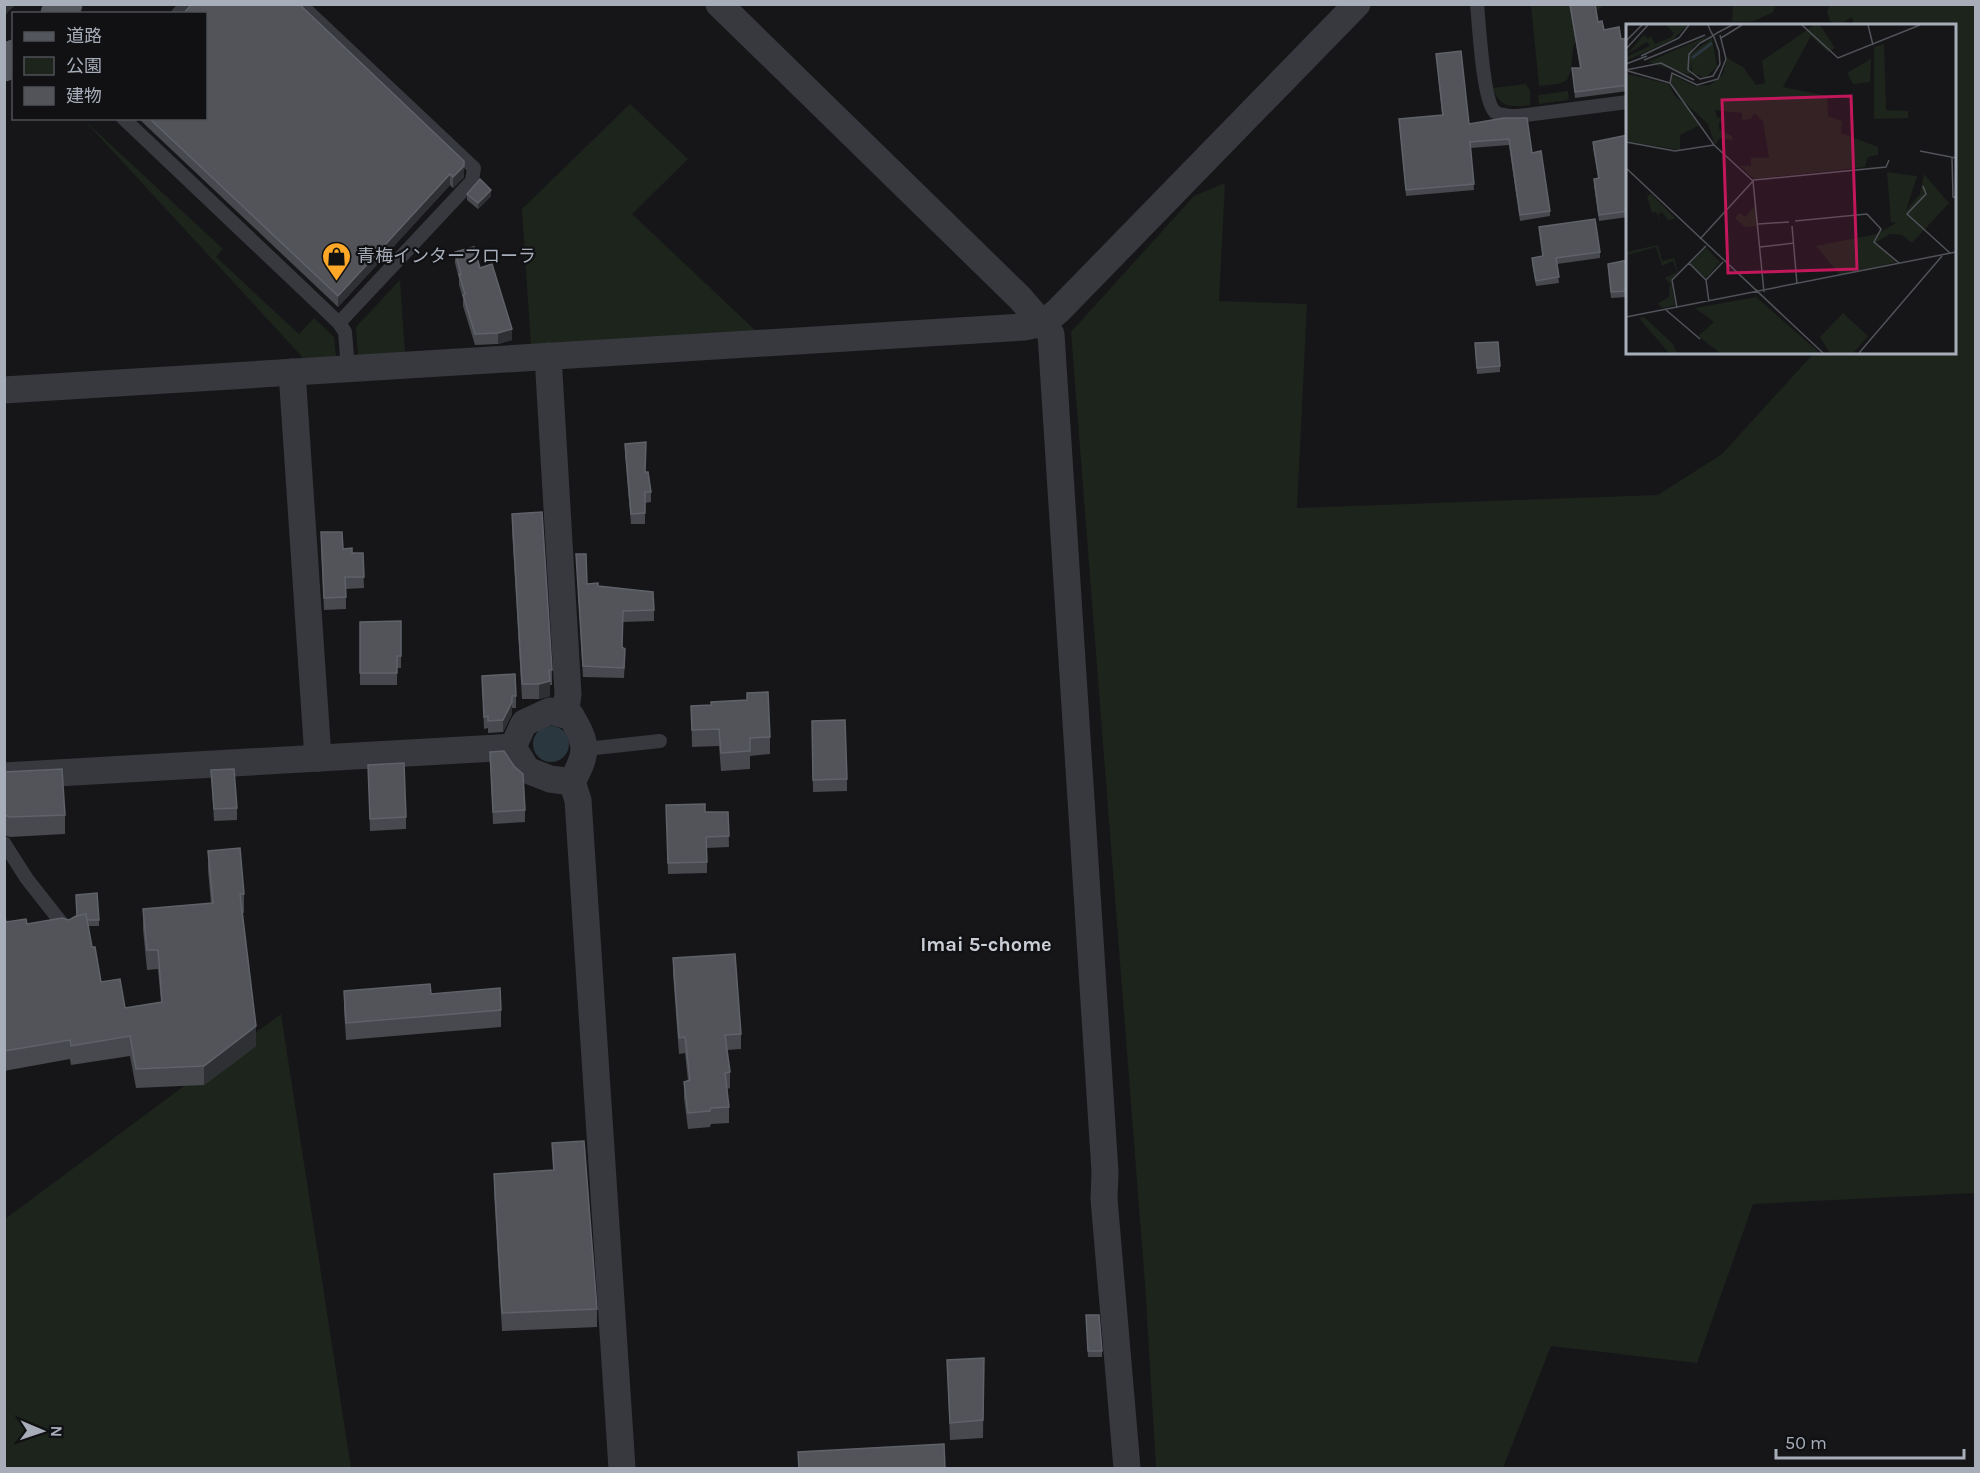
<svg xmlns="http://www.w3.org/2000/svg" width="1980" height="1473" font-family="Karla,'Noto Sans JP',sans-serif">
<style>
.green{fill:#1c241c}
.water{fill:#2b373e}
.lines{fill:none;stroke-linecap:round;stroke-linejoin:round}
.lane{stroke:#37393e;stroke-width:14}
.street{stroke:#37393e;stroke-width:27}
.primary{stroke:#53565d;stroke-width:33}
.wall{fill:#47494e}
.shaded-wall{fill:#2f3034}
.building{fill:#52545a;stroke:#5f6269;stroke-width:1.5}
.labels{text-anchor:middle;stroke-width:4.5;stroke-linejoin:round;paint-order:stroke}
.poi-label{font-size:18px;fill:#a7aeba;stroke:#111114;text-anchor:start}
.neighbourhood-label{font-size:20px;font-weight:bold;fill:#c9cdd5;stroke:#111114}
.inset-river{fill:none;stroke:#2b373e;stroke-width:3}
.inset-road{fill:none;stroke:#505359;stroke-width:1.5}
.view{fill:#c2185b;fill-opacity:0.15;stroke:#c2185b;stroke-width:3}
.inset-edge{fill:none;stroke:#a7aeba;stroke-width:3}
</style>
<rect width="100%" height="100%" fill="#161619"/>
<g class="green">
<polygon points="1830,4 1975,5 1975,1193 1753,1204 1697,1363 1551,1346 1503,1468 1156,1468 1145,1284 1071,332 1194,196 1225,183 1219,301 1307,304 1297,508 1658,495 1722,454 1814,353 1954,352 1954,26 1854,25 1852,17 1839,25 1830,21 1827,11"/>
<polygon points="1531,5 1605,5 1584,18 1573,48 1571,70 1567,80 1559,84 1539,86"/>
<polygon points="1733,5 1733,4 1776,5 1773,12 1754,21 1732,22"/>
<path d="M1526,84l4,6v15c-19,3 -31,2 -37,-17z"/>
<polygon points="1568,91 1569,100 1539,104 1538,95"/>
<polygon points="630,104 688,159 632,214 758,333 531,347 522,209"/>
<polygon points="83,119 223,249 216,257 299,334 314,318 334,337 336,356 305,360"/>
<polygon points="400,280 405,354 358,357 356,327"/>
<polygon points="281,1014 351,1468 5,1468 5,1219"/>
</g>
<circle class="water" cx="551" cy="744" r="18"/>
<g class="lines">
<g class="lane">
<polyline points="300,4 474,168 472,181 339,323"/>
<path d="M1477,4c2,20 6,98 18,108 6,4 16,4 23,4l110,-14"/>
<polyline points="178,14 187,4"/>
<polyline points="123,118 339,323 345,332 348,369"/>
<polyline points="583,747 595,748 660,741"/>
<polyline points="4,843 27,879 68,931"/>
</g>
<g class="street">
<polyline points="719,4 1020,298 1051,334 1105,1172 1104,1199 1127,1468"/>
<polyline points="548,356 568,694 565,715"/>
<polyline points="292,372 318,758"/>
<polyline points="4,390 1024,327 1043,323 1058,311 1357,4"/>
<path d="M550,711l21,5c17,29 17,36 1,66l-22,-3 -23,-9 -14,-23 11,-24z"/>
<polyline points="4,776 513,747"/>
<polyline points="572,782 578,800 622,1468"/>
</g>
<g class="primary">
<polyline points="57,14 66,4"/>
<polyline points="4,65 14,56"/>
</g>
</g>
<g class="wall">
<polygon points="1569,4 1595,4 1598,22 1604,30 1621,39 1628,38 1628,91 1575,98 1572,68 1580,68"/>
<polygon points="1436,54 1469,124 1504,118 1532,153 1550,211 1550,216 1520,221 1509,145 1471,148 1474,190 1406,196 1399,119 1442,115"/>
<polygon points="138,118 206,118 464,171 464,177 453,188 450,185 338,307"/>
<polygon points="1628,135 1628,217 1599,221 1594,185 1594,179 1598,178 1593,148 1593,142"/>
<polygon points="467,194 491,196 478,209 467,200"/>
<polygon points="1539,227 1600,252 1600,258 1557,264 1559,283 1536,286 1532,264 1532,258 1543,256"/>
<polygon points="455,252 480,268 512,340 498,344 475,345 463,306 463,298 459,285 459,279 455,263"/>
<polygon points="1628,260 1628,297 1611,298 1608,264"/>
<polygon points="1475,349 1500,366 1500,372 1477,374"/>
<polygon points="625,444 646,472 651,492 651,502 645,503 645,524 631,524 625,454"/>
<polygon points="512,514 552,670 552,685 550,685 550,696 539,699 522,699 512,529"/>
<polygon points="321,544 343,549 352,553 363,553 364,588 346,589 346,609 324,610"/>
<polygon points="576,554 587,584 598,586 654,610 654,621 623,622 622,647 625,659 624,678 583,677"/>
<polygon points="401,621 401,668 397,668 397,685 360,685 360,622"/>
<polygon points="482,676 516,696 516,708 512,708 512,714 503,732 488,733 488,728 484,729"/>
<polygon points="691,706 770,737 770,754 750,756 750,769 721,771 719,746 692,747"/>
<polygon points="812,721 847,779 847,791 813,792"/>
<polygon points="490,752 525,810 525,822 493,824"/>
<polygon points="368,765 406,817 406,829 370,831"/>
<polygon points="211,770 237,808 237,820 214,821"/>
<polygon points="4,772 65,815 65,834 10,837 4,835"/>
<polygon points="666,805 705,812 728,812 729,847 707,848 707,873 668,874"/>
<polygon points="208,851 244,894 244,913 242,913 256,1046 204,1085 136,1088 130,1056 71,1065 70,1059 4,1071 4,913 6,922 27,924 69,920 99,920 99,926 88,926 92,947 101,982 125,1008 161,1002 158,969 147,970 143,929 143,909 211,904 208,870"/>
<polygon points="673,958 741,1034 741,1049 727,1050 730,1072 730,1088 727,1089 729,1107 729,1123 711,1124 710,1127 688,1129 684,1098 684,1082 688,1081 685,1053 679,1054 673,974"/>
<polygon points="344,991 431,994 501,1010 501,1027 346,1040 344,1009"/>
<polygon points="552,1143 597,1309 597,1327 502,1331 494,1192 494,1174 553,1171"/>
<polygon points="1086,1315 1102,1351 1102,1357 1088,1357"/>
<polygon points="984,1358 983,1438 950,1440 947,1360"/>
</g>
<g class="shaded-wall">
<polygon points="4,4 16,4 4,16"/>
<polygon points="464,161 464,177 453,188 453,177"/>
<polygon points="450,174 450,185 338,307 338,296"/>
<polygon points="491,190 491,196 478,209 478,203"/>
<polygon points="512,329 512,340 498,344 498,333"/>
<polygon points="550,681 550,696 539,699 539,684"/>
<polygon points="512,702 512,714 503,732 503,720"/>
<polygon points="256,1026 256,1046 204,1085 204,1066"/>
</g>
<g class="building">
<polygon points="192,4 299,4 464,161 464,166 453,177 450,174 338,296 149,118 206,118 206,14 183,14"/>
<polygon points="1570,4 1595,4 1598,22 1602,21 1604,30 1619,27 1621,39 1628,38 1628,85 1575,92 1572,68 1581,68"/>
<polygon points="1461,51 1469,124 1504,118 1527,118 1532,153 1541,151 1550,211 1520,215 1509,139 1470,142 1474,184 1406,190 1399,119 1443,115 1436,54"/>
<polygon points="1628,135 1628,211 1599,215 1594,179 1599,178 1593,142"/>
<polygon points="480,179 491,190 478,203 467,194"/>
<polygon points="1595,219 1600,252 1556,258 1559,277 1536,281 1532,258 1543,256 1539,227"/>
<polygon points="474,247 480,268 492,264 512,329 498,333 475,334 463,295 465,294 459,274 461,274 455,252"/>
<polygon points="1628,260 1628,291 1611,292 1608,264"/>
<polygon points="1498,342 1500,366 1477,368 1475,343"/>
<polygon points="646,442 645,472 648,472 651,492 645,492 645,513 631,514 625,444"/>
<polygon points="542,512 552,670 549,670 550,681 539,684 522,684 512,514"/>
<polygon points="321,532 342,532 343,549 352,548 352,553 363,553 364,577 345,577 346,597 324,598"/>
<polygon points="576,554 586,554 587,584 598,583 598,586 653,592 654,610 623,611 622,647 625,649 624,668 583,666"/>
<polygon points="401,621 401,656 397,656 397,673 360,673 360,622"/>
<polygon points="515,674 516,696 512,696 512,702 503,720 488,721 488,716 484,717 482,676"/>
<polygon points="768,692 770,737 750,738 750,751 721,753 719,729 692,730 691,706 711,705 711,702 747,700 747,693"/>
<polygon points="845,720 847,779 813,780 812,721"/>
<polygon points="504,751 514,766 523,774 525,810 493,812 490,752"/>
<polygon points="404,763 406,817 370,819 368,765"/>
<polygon points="62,769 65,815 10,817 4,815 4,772"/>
<polygon points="234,769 237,808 214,809 211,770"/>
<polygon points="705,804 705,812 728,812 729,836 706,837 707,862 668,863 666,805"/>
<polygon points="240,848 244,894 240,894 256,1026 204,1066 136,1069 130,1036 71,1046 70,1040 4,1051 4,913 6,922 26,919 27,924 62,918 69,920 76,916 86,914 92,947 95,947 101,982 120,979 125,1008 162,1002 158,950 147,950 143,909 213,903 208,851"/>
<polygon points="97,893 99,920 87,920 86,914 77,916 76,895"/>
<polygon points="735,954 741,1034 725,1035 730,1072 725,1073 729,1107 711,1108 710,1111 688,1113 684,1082 690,1080 685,1037 679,1038 673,958"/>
<polygon points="430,984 431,994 500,988 501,1010 346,1023 344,991"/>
<polygon points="584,1141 597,1309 502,1313 494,1174 554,1170 552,1143"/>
<polygon points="1086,1315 1099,1315 1102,1351 1088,1351"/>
<polygon points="984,1358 983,1420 950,1423 947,1360"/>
<polygon points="944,1444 945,1468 799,1468 798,1452"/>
</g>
<defs>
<symbol id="shop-pin" viewBox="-11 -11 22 30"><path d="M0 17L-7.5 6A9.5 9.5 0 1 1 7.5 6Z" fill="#ffa828" stroke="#111114"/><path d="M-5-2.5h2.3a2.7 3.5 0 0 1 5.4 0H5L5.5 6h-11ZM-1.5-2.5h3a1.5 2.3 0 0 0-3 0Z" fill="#111"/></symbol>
</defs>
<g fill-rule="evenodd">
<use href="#shop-pin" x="320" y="240" width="33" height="45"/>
</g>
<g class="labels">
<g class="poi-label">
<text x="357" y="262">青梅インターフローラ</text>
</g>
<g class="neighbourhood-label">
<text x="986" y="951">Imai 5-chome</text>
</g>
</g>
<g transform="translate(1626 24)">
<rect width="330" height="330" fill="#161619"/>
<path d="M40,1h22l-16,15 -46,21v-4l24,-11 -3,-4 -21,13 24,-27 -6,7 4,4 3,-3 4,8 16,-7 3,-4zM188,1h6l15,23 -7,4 -17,-16 -28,51 44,9 1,20 14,5 -1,12 37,14v8l-10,2 -3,10 -111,12 -14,-13h11v-8h18l-6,-37 -9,-8 -3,6 -9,1v-7l-27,-3 2,7 8,3 -6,2v7l13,7 1,4 -13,-2 -5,7 -7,-21 -28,-26 -9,-16 1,-7 23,11 15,-1 13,-11 4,-16 16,9 13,18 9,-2 -3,-22zM84,11l-17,12 -3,28 -42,-13zM86,14l5,29 -12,11 -13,-5 -1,-19zM258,20l2,66 22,1v7l-34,1v-72zM245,35l-1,23 -17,2 -6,-11zM1,50l42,10 5,11 15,13 11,17 -20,10v15l-54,-9zM261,148l30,4 -11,35 14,-17 4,-20 25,29 -37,40 -10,-8 -12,-1 -15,9 21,19 -56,13 -24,-29 61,-12 19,-11 -5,-1zM25,170l24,24 -1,1 -6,1 -6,-8 -4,2 2,8 -4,-10 -4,1 -5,-17zM129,182l2,20 -12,1 -10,-9 5,-5 5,4zM32,221l4,16 12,-3 4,14 -7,8 4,25 -12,3 -6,-4 12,-7 1,-13 -5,-6 12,-6 -4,-11 -11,5 -6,-19 -28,8 2,11 -4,1 4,-2 -4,-13zM80,224l14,14 -14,16 -16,-14zM130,273l33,29 31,27h-100l-22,-17 16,-14 -19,-14zM217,289l25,23 -15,17h-23l-10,-16zM18,293l29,27 4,9h-8l-30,-35z" fill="#1c241c"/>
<path class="inset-river" d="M66,34l20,-15"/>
<path class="inset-road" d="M82,1l3,7 3,5 5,14 1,13 -7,12 -13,3 -12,-9 1,-16 11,-11 2,-1 9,-5 6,-4 15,-8h1M176,1l36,33 82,-33M242,1l5,20M94,11l6,24 -8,20 -21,6 -25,-12 -2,10 44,62 39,36 11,111M95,14l21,-13M0,17l16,-16M0,25l22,-24M15,32l38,-18 10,-13M18,36l61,-25M0,40l21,-8M0,46l35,-7 33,17M2,47l42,12M0,118l49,9 39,-6M294,127l36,7M326,133l1,40 3,1M0,144l197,185M297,162l3,8 -19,20 43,39M169,197l72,-7 14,15 -7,13 25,21M132,200l31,-2M166,202l5,58M74,215l54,-59 132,-13 3,-7M134,223l34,-4M63,239l17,17M83,278l-3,-22 17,-18M51,284l-5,-28 34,-34M40,286l34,29M0,293l330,-65M233,329l83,-97"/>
<path class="view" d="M225,72l6,173 -129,4 -6,-173z"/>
<rect width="330" height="330" class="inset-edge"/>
</g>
<rect width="1980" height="1473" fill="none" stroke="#a7aeba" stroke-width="12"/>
<rect x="12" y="12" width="195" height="108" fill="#111114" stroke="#4d5056" stroke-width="1.5"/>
<rect x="24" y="32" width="30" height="9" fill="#53565d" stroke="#4d5056" stroke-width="1.5"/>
<text x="66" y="42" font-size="18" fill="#a7aeba">道路</text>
<rect x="24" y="57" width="30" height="18" fill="#1c241c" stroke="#4d5056" stroke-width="1.5"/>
<text x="66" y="72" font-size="18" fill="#a7aeba">公園</text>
<rect x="24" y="87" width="30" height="18" fill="#52545a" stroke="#4d5056" stroke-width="1.5"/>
<text x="66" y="102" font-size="18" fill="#a7aeba">建物</text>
<g transform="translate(42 1431) rotate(92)" stroke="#111114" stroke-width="4.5" paint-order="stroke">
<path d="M0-4.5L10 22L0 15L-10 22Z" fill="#a7aeba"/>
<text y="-9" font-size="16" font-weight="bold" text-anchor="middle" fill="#a7aeba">N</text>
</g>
<path d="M1776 1449v9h188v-9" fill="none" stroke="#a7aeba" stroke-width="3"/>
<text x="1785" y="1449" font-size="18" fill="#a7aeba" stroke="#111114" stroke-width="4.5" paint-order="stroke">50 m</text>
</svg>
